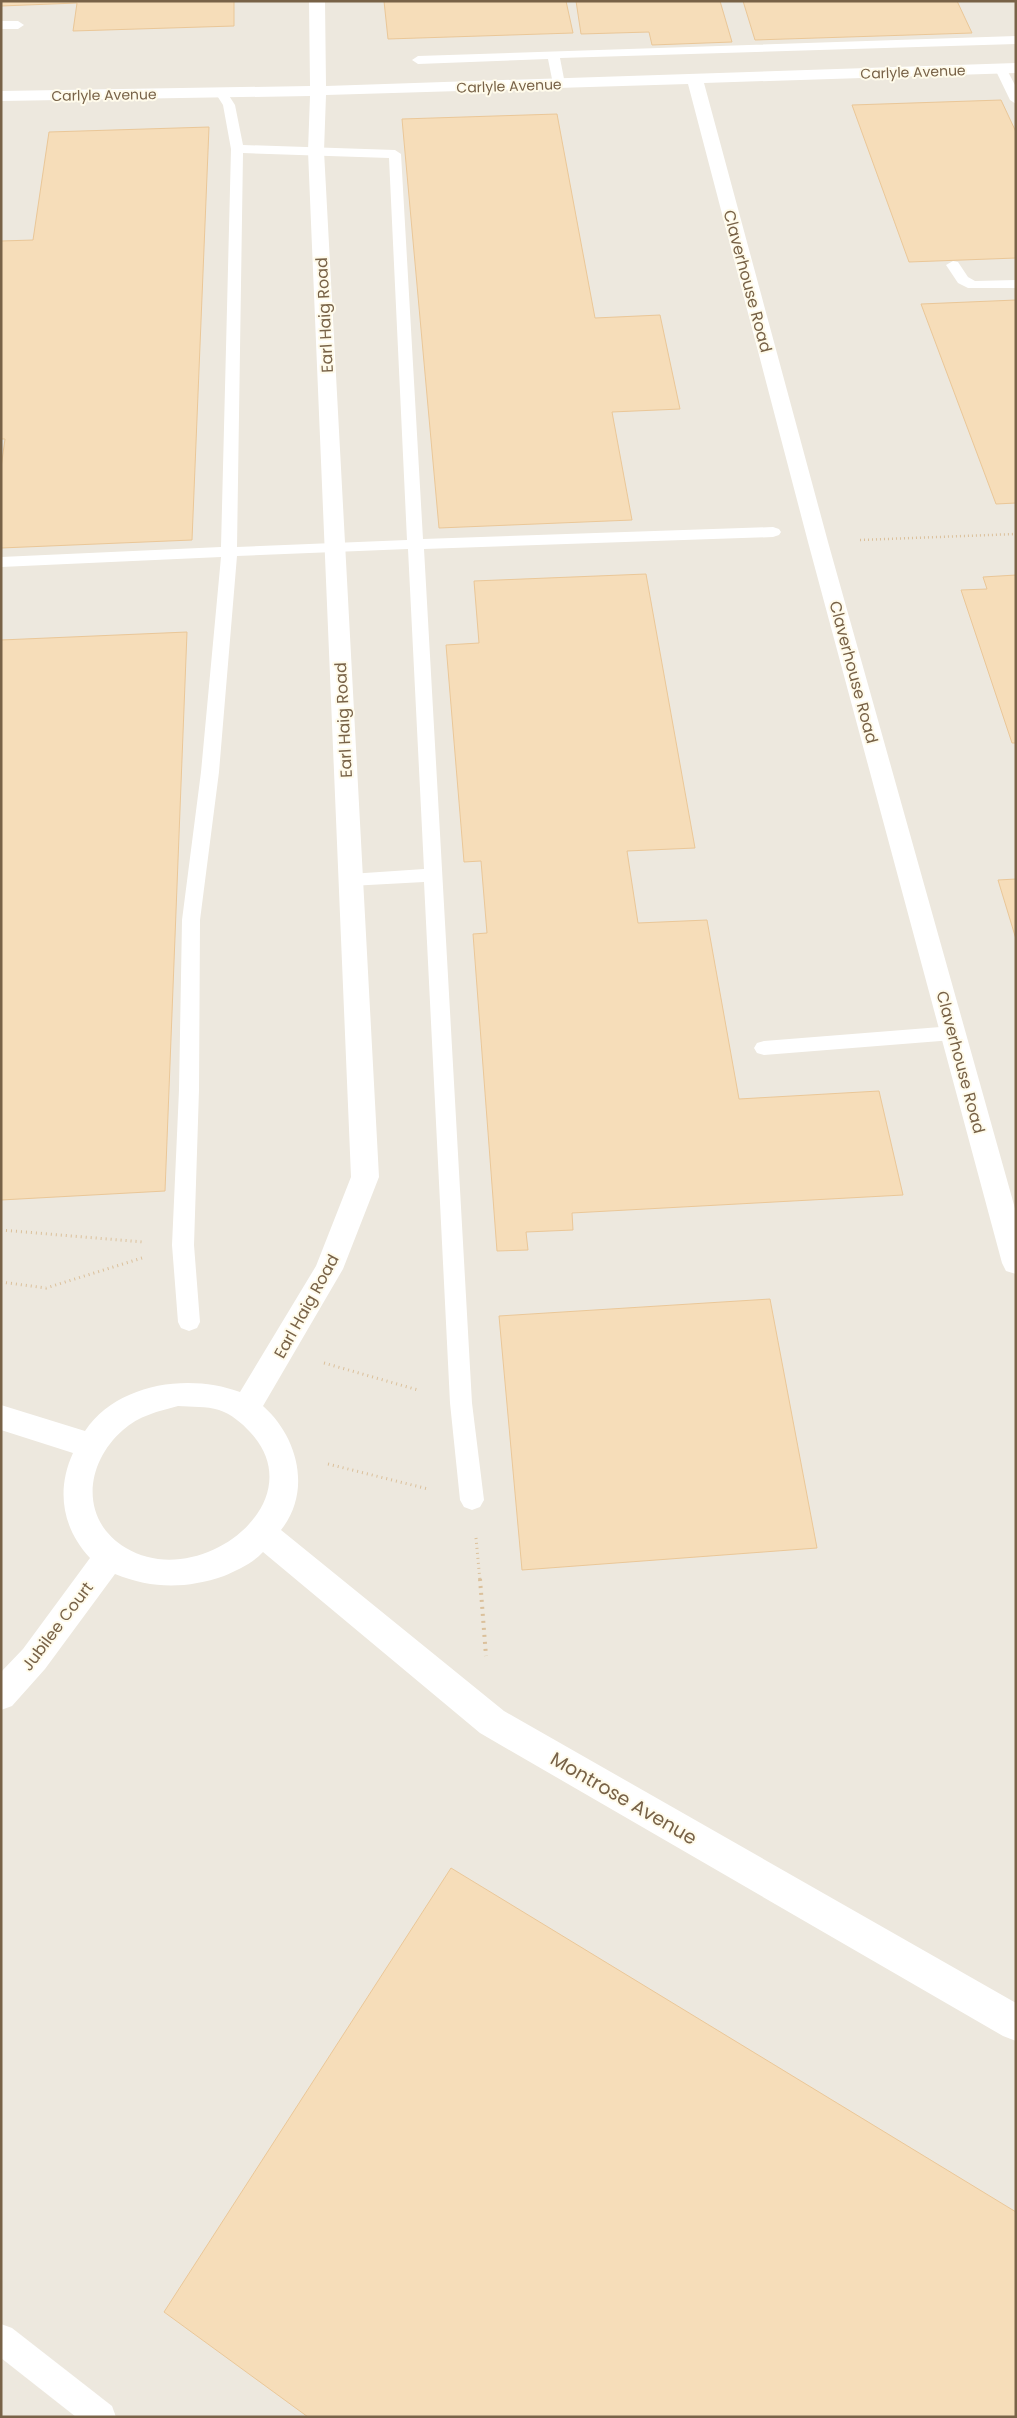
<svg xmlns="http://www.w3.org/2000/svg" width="1017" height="2418" font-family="Poppins,sans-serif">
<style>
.industrial{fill:#ede8de}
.building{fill:#f6ddb9;stroke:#eac798}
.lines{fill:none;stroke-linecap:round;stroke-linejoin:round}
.path-far2{stroke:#dbc09b;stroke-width:2.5;stroke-dasharray:1 3;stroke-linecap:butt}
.path-far1{stroke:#dbc09b;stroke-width:3;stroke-dasharray:1 4;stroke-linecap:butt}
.path{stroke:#dbc09b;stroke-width:4;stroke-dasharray:2 5;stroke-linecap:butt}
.lane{fill:#fff;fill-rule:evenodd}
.street{fill:#fff;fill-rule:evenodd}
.labels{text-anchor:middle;stroke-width:4;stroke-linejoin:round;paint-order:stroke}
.far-street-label{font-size:14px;fill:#786247;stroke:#fffbeb}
.street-label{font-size:16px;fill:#786247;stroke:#fffbeb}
.near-street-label{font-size:19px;fill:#786247;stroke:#fffbeb}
</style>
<rect width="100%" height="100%" fill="#fef9e3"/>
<rect class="industrial" x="1" y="1" width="1015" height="2416"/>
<g class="building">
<polygon points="1,1 234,1 234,26 73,31 77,3 1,6"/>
<polygon points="384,1 566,1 573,33 388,39"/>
<polygon points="576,1 720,1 732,42 652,45 649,32 581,34"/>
<polygon points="743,1 957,1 972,33 755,40"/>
<polygon points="1001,100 1016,132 1016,258 909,262 852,105"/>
<polygon points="557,114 595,318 660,315 680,409 612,412 632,520 439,528 402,119"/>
<polygon points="209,127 192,540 1,548 1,468 5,439 1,439 1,241 33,240 49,132"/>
<polygon points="1016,300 1016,503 996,504 921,304"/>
<polygon points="646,574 695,848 627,851 638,923 707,920 739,1099 879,1091 903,1195 572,1213 573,1230 526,1232 528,1250 497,1251 473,934 487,933 481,861 464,862 446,645 479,643 474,581"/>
<polygon points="1016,575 1016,743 1012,743 961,590 987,589 983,577"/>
<polygon points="187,632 165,1191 1,1200 1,640"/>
<polygon points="1016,879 1016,939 998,880"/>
<polygon points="770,1299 817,1548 522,1570 499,1316"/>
<polygon points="451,1868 1016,2212 1016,2417 308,2417 164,2312"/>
</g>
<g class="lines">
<polyline class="path-far2" points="860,540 1016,534"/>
<g class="path-far1">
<polyline points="1,1230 143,1242"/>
<polyline points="1,1282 46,1288 142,1258"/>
<polyline points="324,1363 418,1390"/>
<polyline points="328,1464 428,1489"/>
<polyline points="476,1538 480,1581"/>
</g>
<polyline class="path" points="480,1579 486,1656"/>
<g class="lane">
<polygon points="1,21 18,21 24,25 18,29 1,29"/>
<polygon points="1016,36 1016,44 560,58 565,84 559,88 553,84 548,59 418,64 412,60 418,56"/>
<polygon points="1001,65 1005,66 1016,87 1016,104 1010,100 995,69"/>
<path d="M222,90l4,1 9,14 8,40 152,5 6,4 22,385 350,-12 6,2 2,3 -2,3 -6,2 -349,12 48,854 12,97 -4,7 -8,3 -8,-3 -4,-7 -10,-97 -26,-521 -74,4 -7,-1 -2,-5 2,-5 7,-1 74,-5 -16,-320 -171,7 -18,216 -19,148 -1,170 -5,155 6,77 -3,6 -8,3 -8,-3 -3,-6 -6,-77 7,-155 3,-170 19,-148 20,-215 -220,10v-10l220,-10 10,-398 -8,-44 -7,-11zM243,153l146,5 18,382 -170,7z"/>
<polygon points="953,261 958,262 968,277 975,281 1016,280 1016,288 968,288 958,283 946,265"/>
<polygon points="953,1026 960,1028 963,1033 960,1038 953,1040 764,1055 757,1053 754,1048 757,1043 764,1041"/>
<polygon points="1,2324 12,2328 112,2406 116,2417 76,2417 1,2358"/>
</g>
<path class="street" d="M309,1h16l1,85 690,-23v10l-312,10 124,459 188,670v62l-10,-3 -4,-8 -194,-721 -120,-458 -362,11 -2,56 55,1026 -36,92 -80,137c35,31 49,85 18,124l223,181 512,292v38l-13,-5 -523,-303 -217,-181c-10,11 -25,18 -39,24 -38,13 -72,13 -109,-2l-70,95 -33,37 -11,4v-38l22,-23 67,-91c-28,-30 -34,-68 -17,-105l-72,-23v-25l84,26c32,-48 104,-58 155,-39l76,-126 35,-89 -43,-1026 2,-55 -309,5v-10l309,-5zM178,1406c14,1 28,0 41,4 12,4 23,13 31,22 66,70 -51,160 -124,116 -47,-28 -41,-85 -3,-118 15,-14 36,-19 55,-24z"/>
</g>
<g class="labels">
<g class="far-street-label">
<text transform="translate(913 72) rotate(-2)" y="5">Carlyle Avenue</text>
<text transform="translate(509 86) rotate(-2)" y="5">Carlyle Avenue</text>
<text transform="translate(104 95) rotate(-1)" y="5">Carlyle Avenue</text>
</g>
<g class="street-label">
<text transform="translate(748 281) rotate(75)" y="6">Claverhouse Road</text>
<text transform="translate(324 315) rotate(-93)" y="6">Earl Haig Road</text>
<text transform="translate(854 672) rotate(75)" y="6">Claverhouse Road</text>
<text transform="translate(343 720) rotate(-93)" y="6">Earl Haig Road</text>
<text transform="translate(961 1062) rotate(75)" y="6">Claverhouse Road</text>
<text transform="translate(306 1306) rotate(-61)" y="6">Earl Haig Road</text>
<text transform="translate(57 1626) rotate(-53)" y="6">Jubilee Court</text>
</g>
<g class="near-street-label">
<text transform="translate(624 1798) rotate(30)" y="7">Montrose Avenue</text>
</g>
</g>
<rect width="1017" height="2418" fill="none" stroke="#786247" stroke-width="5"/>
</svg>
